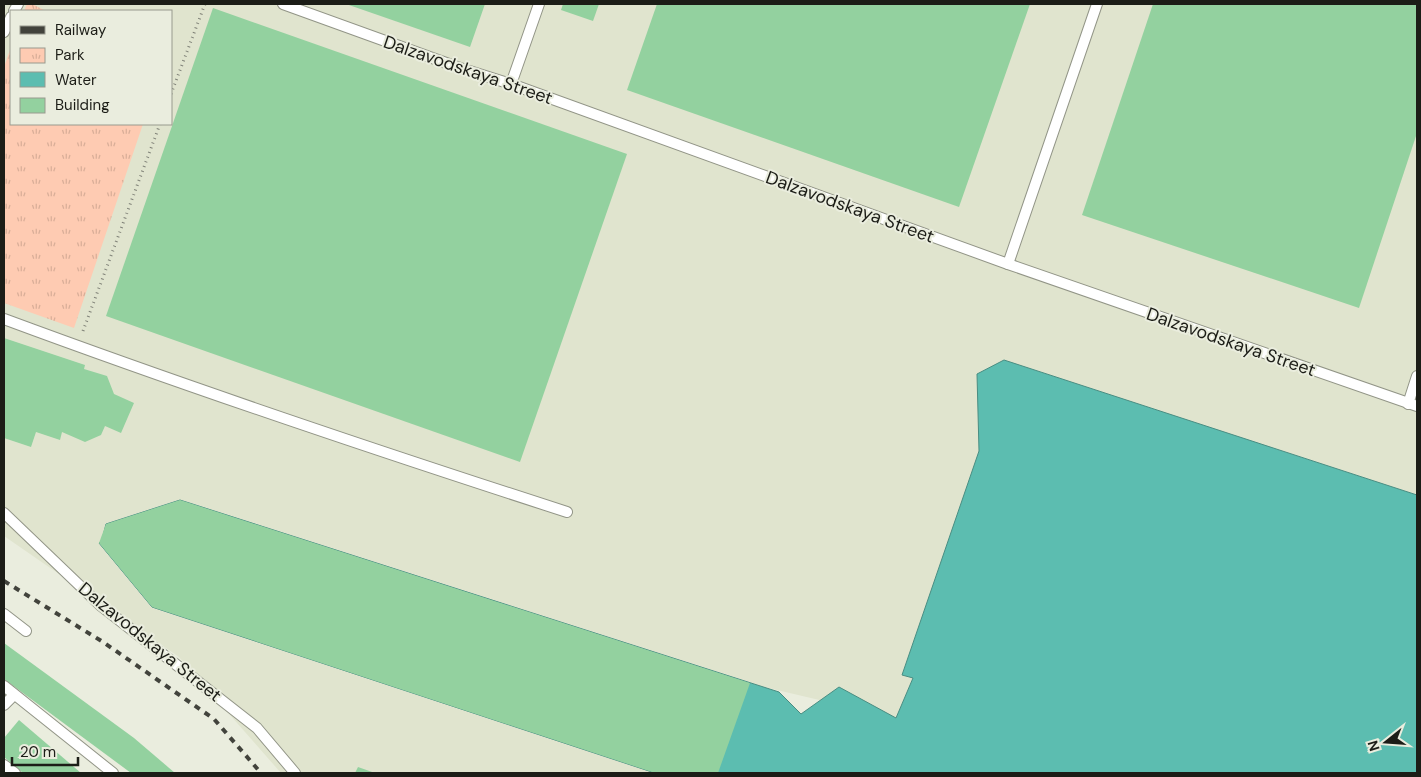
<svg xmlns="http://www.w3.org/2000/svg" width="1421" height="777" font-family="'DM Sans',sans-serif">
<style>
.built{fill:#e0e4ce;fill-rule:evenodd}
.park{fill:url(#park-tufts)}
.water{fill:#5cbdb0;stroke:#498d82}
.building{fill:#93d19f}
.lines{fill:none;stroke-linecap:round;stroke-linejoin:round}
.service-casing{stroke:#929587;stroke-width:12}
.path{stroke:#818379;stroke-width:3;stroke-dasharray:1 4;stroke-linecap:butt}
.service{stroke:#fff;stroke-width:10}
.rail{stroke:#42433c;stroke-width:4;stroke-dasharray:6 6;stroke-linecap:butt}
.labels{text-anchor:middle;stroke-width:4;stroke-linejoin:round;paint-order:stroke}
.street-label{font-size:18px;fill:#1c1d17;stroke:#eaedde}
</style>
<defs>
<pattern id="park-tufts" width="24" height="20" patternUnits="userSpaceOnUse" patternTransform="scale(1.25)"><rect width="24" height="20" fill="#fecbb2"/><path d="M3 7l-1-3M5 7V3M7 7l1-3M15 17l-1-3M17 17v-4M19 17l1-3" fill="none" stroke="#d9ae98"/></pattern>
</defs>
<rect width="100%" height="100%" fill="#eaedde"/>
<path class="built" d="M4,4h1413v491l-413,-135 -27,14 3,77 -78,224 11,2 -17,41 -145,-34 -33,89h-437l-102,-116 -175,-121zM11,11h160v113h-160z"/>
<g class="park">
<polygon points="27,4 32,4 46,11 24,11"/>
<polygon points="11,47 11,124 143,124 74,328 4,303 4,67"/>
</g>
<polygon class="water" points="1004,360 1417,495 1417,773 655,773 152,607 99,543 102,540 106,524 180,500 779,692 801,714 839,687 896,718 913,678 902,675 979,451 977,374"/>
<g class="building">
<polygon points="346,4 485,4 470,47"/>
<polygon points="563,4 599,4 593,21 561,10"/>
<polygon points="657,4 1030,4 959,207 627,90"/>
<polygon points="1153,4 1417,4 1417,133 1359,308 1082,215"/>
<polygon points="213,8 627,154 520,462 106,316"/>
<polygon points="4,338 85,365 84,369 107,376 114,394 134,403 121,433 105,426 101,435 85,442 62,432 60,440 36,432 31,447 4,438"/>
<polygon points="180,500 750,683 718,773 655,773 152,607 99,543 106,524"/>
<polygon points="4,643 134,738 175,773 131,773 4,679"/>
<polygon points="19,720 81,773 23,773 4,757 4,738"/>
<polygon points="358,767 375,773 355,773"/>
</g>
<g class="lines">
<defs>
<g id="service">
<polyline points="283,4 460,68 511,84 1008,264 1417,406"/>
<polyline points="14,11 18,4"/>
<polyline points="4,32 11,17"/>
<polyline points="511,84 539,4"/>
<polyline points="1008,264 1097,4"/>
<path d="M4,319c186,69 374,132 563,193"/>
<polyline points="1408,404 1417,376"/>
<polyline points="4,513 100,605 257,728 295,773"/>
<polyline points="4,614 26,631"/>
<polyline points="4,686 113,773"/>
<polyline points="4,705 14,695"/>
<polyline points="4,765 15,773"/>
</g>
</defs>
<use href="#service" class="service-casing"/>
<g class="path">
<polyline points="171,94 205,4"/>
<polyline points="83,331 160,124"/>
</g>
<use href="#service" class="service"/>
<polyline class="rail" points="4,581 103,642 214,719 261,773"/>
</g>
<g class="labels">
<g class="street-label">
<text transform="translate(468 70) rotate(19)" y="6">Dalzavodskaya Street</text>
<text transform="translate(850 207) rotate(20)" y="6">Dalzavodskaya Street</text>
<text transform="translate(1231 342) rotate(19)" y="6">Dalzavodskaya Street</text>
<text transform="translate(150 642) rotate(39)" y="6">Dalzavodskaya Street</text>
</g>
</g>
<rect width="1421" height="777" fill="none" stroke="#1c1d17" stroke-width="10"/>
<rect x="10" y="10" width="162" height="115" fill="#eaedde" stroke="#989a8e"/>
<rect x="20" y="26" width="25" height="8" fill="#42433c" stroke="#989a8e"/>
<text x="55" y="35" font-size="15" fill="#1c1d17">Railway</text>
<rect x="20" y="48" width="25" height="15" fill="url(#park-tufts)" stroke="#989a8e"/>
<text x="55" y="60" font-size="15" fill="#1c1d17">Park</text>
<rect x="20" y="72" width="25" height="15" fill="#5cbdb0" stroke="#989a8e"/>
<text x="55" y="85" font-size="15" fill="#1c1d17">Water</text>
<rect x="20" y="98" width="25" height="15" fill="#93d19f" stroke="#989a8e"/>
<text x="55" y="110" font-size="15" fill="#1c1d17">Building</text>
<g transform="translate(1386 742) rotate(253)" stroke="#eaedde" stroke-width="4" paint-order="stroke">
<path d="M0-4L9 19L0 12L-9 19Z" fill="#1c1d17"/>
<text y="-8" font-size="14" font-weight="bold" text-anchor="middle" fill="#1c1d17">N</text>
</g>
<path d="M12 757v8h66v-8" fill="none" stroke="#1c1d17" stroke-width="2.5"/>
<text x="20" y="757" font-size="15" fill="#1c1d17" stroke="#eaedde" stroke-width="4" paint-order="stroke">20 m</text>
</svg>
